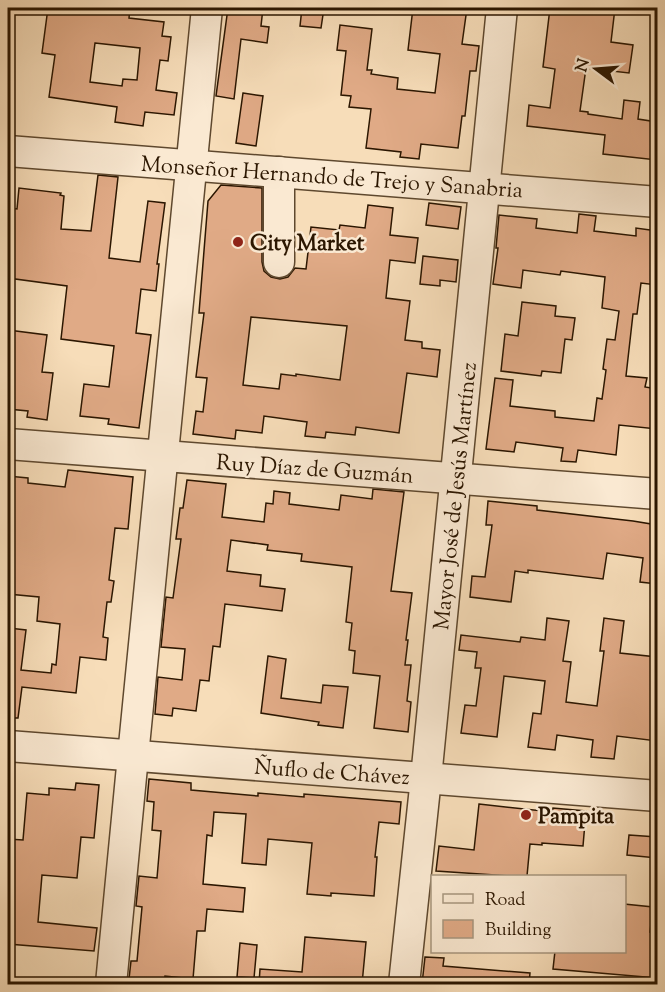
<svg xmlns="http://www.w3.org/2000/svg" width="665" height="992" font-family="'Sorts Mill Goudy',serif">
<style>
.building{fill:#e0aa86;stroke:#2b1600;stroke-width:1.5;fill-rule:evenodd}
.lines{fill:none;stroke-linecap:round;stroke-linejoin:round}
.minor-casing{stroke:#5e482e;stroke-width:33}
.minor{stroke:#fae9d2;stroke-width:30}
.poi-dot{fill:#8f2418;stroke:#fae9d2;stroke-width:2}
.labels{text-anchor:middle;stroke-width:5;stroke-linejoin:round;paint-order:stroke}
.street-label{font-size:22px;fill:#2b1600;stroke:#fae9d2}
.poi-label{font-size:22px;font-weight:bold;fill:#2b1600;stroke:#fae9d2;text-anchor:start}
</style>
<rect width="100%" height="100%" fill="#f7ddb9"/>
<filter id="stains"><feTurbulence type="fractalNoise" baseFrequency=".00333" numOctaves="4"/><feColorMatrix values="0 0 0 0 .2 0 0 0 0 .09 0 0 0 0 .02 0 0 0 .5 -.17"/></filter>
<radialGradient id="worn" r=".72"><stop offset=".6" stop-color="#630" stop-opacity="0"/><stop offset="1" stop-color="#630" stop-opacity=".3"/></radialGradient>
<g class="building">
<path d="M48,8h82l-1,10 35,4 -2,14 9,1 -3,24 -8,-1 -4,30 21,3 -3,22 -29,-3 -2,14 -28,-4 2,-15 -68,-10 6,-42 -13,-2zM95,43l45,5 -3,32 -14,-1 -1,7 -32,-4z"/>
<polygon points="228,8 263,8 261,26 269,27 267,43 241,39 234,99 216,96"/>
<polygon points="302,8 324,8 321,28 300,26"/>
<polygon points="413,8 467,8 462,44 479,46 476,71 470,71 465,116 462,116 458,148 421,144 419,159 400,157 401,152 366,148 371,109 349,107 351,96 341,95 346,51 337,50 340,25 372,29 367,70 372,70 371,74 398,78 397,89 435,93 440,54 408,50"/>
<polygon points="550,8 615,8 611,42 633,45 629,73 586,68 580,111 588,112 588,114 622,119 624,100 640,102 638,119 657,122 657,160 603,154 605,135 527,126 529,105 550,108 555,69 543,67"/>
<polygon points="243,93 263,96 256,146 236,143"/>
<polygon points="98,175 118,177 109,258 140,262 148,201 165,203 157,264 159,264 156,291 141,289 136,333 151,335 139,428 108,424 109,419 80,416 84,384 109,387 114,346 61,339 67,286 8,278 8,208 17,209 19,188 61,193 60,195 64,196 61,229 91,231"/>
<path d="M221,185l41,3v74l2,9 7,6 9,2 8,-2 7,-9 11,1 5,-42 28,3 1,-5 25,3 3,-23 25,3 -3,27 28,3 -3,25 -25,-3 -4,38 24,3 -5,39 17,2v6l18,2 -3,27 -30,-4 -8,60 -43,-6 -1,8 -29,-3 -1,6 -20,-2 2,-14 -43,-6 -2,17 -26,-3 -1,9 -42,-5 3,-23 7,1 4,-34 -11,-1 8,-64h-5l9,-112zM251,317l96,9 -7,54 -44,-6v2l-15,-2 -2,15 -36,-4z"/>
<polygon points="429,203 461,207 458,229 426,225"/>
<polygon points="579,214 596,216 594,231 636,236 636,228 657,231 657,285 641,283 637,314 633,314 626,376 647,378 645,387 657,389 657,429 619,425 616,455 578,450 576,462 561,461 563,448 516,442 514,452 486,449 495,378 513,380 510,406 555,411 555,417 594,421 597,398 602,399 606,370 603,369 607,339 615,340 619,311 602,308 605,277 561,271 560,275 523,270 521,288 493,284 498,248 496,248 499,215 537,219 536,228 577,233"/>
<polygon points="423,256 458,260 456,282 440,280 440,286 420,284"/>
<polygon points="522,302 556,306 555,316 575,318 572,340 565,339 561,373 542,371 541,376 501,371 505,334 518,336"/>
<polygon points="8,330 47,335 42,372 53,373 47,420 27,417 28,411 8,409"/>
<polygon points="68,470 133,477 128,529 115,528 109,580 114,581 111,602 107,602 103,637 108,638 106,660 80,657 76,693 22,687 18,718 8,718 8,640 9,628 26,630 21,670 51,673 52,664 56,665 60,624 37,621 39,597 8,594 8,476 28,478 28,483 65,487"/>
<polygon points="187,480 226,484 222,517 264,522 266,503 273,504 274,491 290,493 289,504 339,510 341,495 372,499 373,489 404,492 391,591 412,593 406,640 408,640 405,665 411,665 407,701 411,702 408,732 374,728 380,676 353,673 355,651 349,650 352,623 346,622 352,567 301,561 302,554 267,550 268,545 231,540 227,571 261,575 260,586 285,589 282,611 225,604 220,647 213,646 209,681 200,680 196,711 173,708 172,716 155,714 158,677 182,680 185,649 161,647 166,597 173,598 181,539 176,539 180,508 183,508"/>
<polygon points="488,501 537,506 537,510 633,521 657,525 657,584 640,582 643,558 607,553 603,579 528,570 528,573 515,571 511,602 470,597 472,576 485,577 492,525 486,525"/>
<polygon points="547,618 569,621 563,661 571,662 566,702 597,706 604,651 600,651 604,618 624,621 620,653 657,657 657,741 617,736 614,759 591,757 593,740 557,735 555,750 528,747 533,713 541,714 545,681 504,676 497,737 461,733 465,705 476,706 481,668 475,668 477,652 459,650 461,635 520,642 521,637 545,640"/>
<polygon points="268,656 286,659 281,698 321,703 323,685 348,687 343,728 318,725 319,722 261,713"/>
<polygon points="149,779 191,783 191,790 258,796 258,793 304,797 304,794 401,802 399,824 379,822 375,857 377,857 374,896 331,893 331,896 307,894 312,843 268,839 266,865 242,863 246,814 214,812 212,836 207,835 203,884 245,888 243,912 207,909 205,931 197,931 193,979 165,976 164,982 129,979 131,961 137,961 142,907 136,906 139,876 157,878 161,831 152,830 154,802 147,801"/>
<polygon points="76,783 99,785 94,838 81,837 77,878 42,875 38,922 97,928 94,951 8,944 12,899 8,899 8,839 23,840 27,793 49,795 49,788 75,790"/>
<polygon points="479,804 552,812 553,808 586,811 583,846 542,843 542,845 530,844 527,876 510,876 436,871 439,846 474,850"/>
<polygon points="629,835 657,837 657,858 627,855"/>
<polygon points="624,904 653,907 650,932 657,933 657,978 553,969 555,951 624,951"/>
<polygon points="305,937 366,942 362,984 338,984 338,980 309,978 309,984 259,984 260,969 302,972"/>
<polygon points="240,943 257,945 254,978 237,977"/>
<polygon points="425,957 444,958 443,966 530,973 529,984 422,984"/>
</g>
<g class="lines">
<defs>
<g id="minor">
<polyline points="8,151 658,202"/>
<polyline points="279,262 279,172"/>
<polyline points="8,444 658,494"/>
<polyline points="8,746 658,796"/>
<polyline points="111,984 133,756 207,8"/>
<polyline points="404,984 426,778 502,8"/>
</g>
</defs>
<use href="#minor" class="minor-casing"/>
<use href="#minor" class="minor"/>
</g>
<g class="poi-dot">
<circle cx="238" cy="242" r="6"/>
<circle cx="526" cy="815" r="6"/>
</g>
<g class="labels">
<g class="street-label">
<text transform="translate(332 176) rotate(4)" y="8">Monseñor Hernando de Trejo y Sanabria</text>
<text transform="translate(315 468) rotate(4)" y="8">Ruy Díaz de Guzmán</text>
<text transform="translate(454 496) rotate(-84)" y="8">Mayor José de Jesús Martínez</text>
<text transform="translate(332 771) rotate(4)" y="8">Ñuflo de Chávez</text>
</g>
<g class="poi-label">
<text x="250" y="250">City Market</text>
<text x="538" y="823">Pampita</text>
</g>
</g>
<rect width="665" height="992" fill="none" stroke="#f7ddb9" stroke-width="30"/>
<rect x="9" y="9" width="647" height="974" fill="none" stroke="#2b1600" stroke-width="3"/>
<rect x="15" y="15" width="635" height="962" fill="none" stroke="#2b1600" stroke-width="1.5"/>
<rect x="431" y="875" width="195" height="78" fill="#fae9d2" stroke="#a7957e" stroke-width="1.5"/>
<rect x="443" y="894" width="30" height="9" fill="#fae9d2" stroke="#a7957e" stroke-width="1.5"/>
<text x="485" y="905" font-size="18" fill="#2b1600">Road</text>
<rect x="443" y="920" width="30" height="18" fill="#e0aa86" stroke="#a7957e" stroke-width="1.5"/>
<text x="485" y="935" font-size="18" fill="#2b1600">Building</text>
<g transform="translate(596 69) rotate(286)" stroke="#fae9d2" stroke-width="4.5" paint-order="stroke">
<path d="M0-4.5L10 22L0 15L-10 22Z" fill="#2b1600"/>
<text y="-9" font-size="16" font-weight="bold" text-anchor="middle" fill="#2b1600">N</text>
</g>
<rect width="100%" height="100%" filter="url(#stains)"/>
<rect width="100%" height="100%" fill="url(#worn)"/>
</svg>
